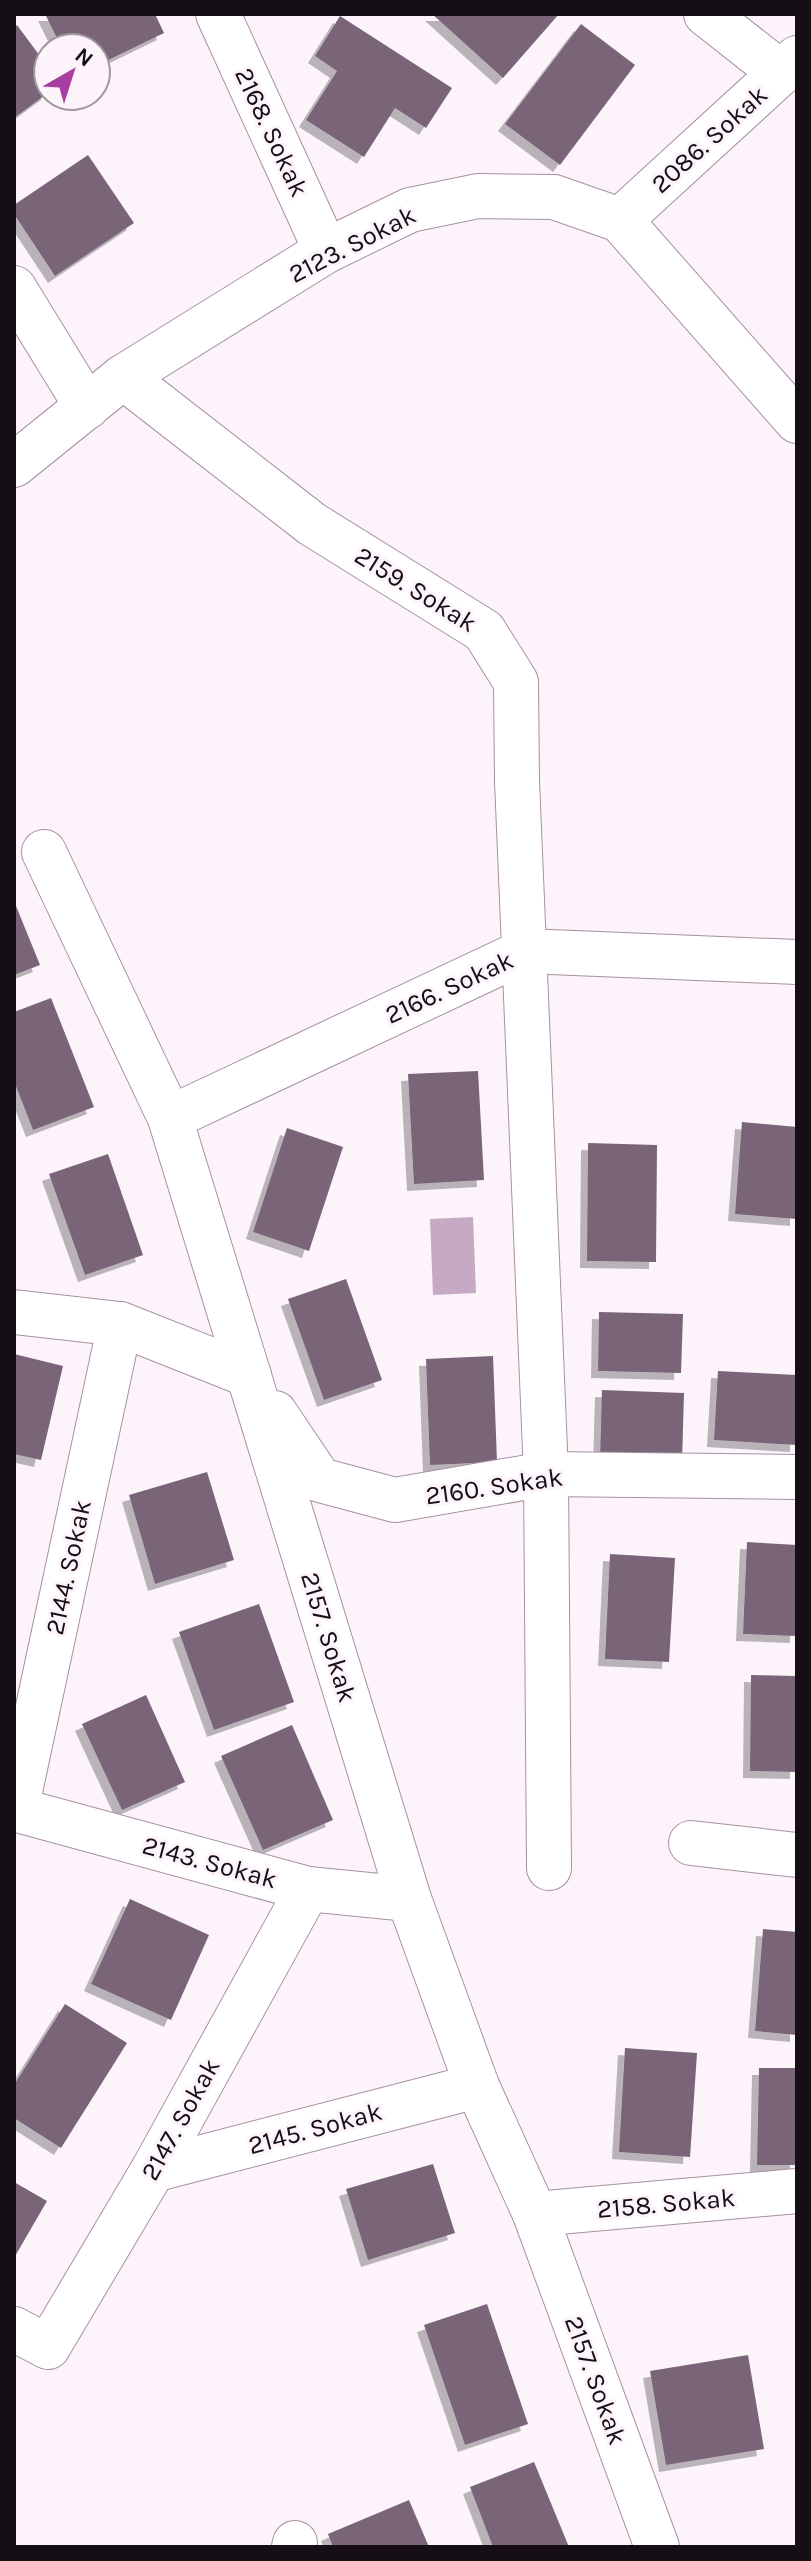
<svg xmlns="http://www.w3.org/2000/svg" width="811" height="2561" font-family="Karla,sans-serif">
<style>
.water{fill:#c6a9c2}
.building{fill:#796577;filter:url(#shadow)}
.lines{fill:none;stroke-linecap:round;stroke-linejoin:round}
.minor-casing{stroke:#a791a4;stroke-width:46}
.minor{stroke:#fff;stroke-width:44}
.labels{text-anchor:middle;stroke-width:6;stroke-linejoin:round;paint-order:stroke}
.street-label{font-size:26px;fill:#160e15;stroke:#fcf3fb}
</style>
<defs>
<filter id="shadow"><feDropShadow dx="-7" dy="7" stdDeviation="0" flood-color="#0004"/></filter>
</defs>
<rect width="100%" height="100%" fill="#fcf3fb"/>
<polygon class="water" points="473,1217 476,1293 433,1295 430,1219"/>
<g class="building">
<polygon points="45,14 155,14 164,33 96,66 96,48 62,48"/>
<polygon points="432,14 559,14 503,78"/>
<polygon points="340,16 452,88 426,128 395,108 364,157 306,120 337,71 315,56"/>
<polygon points="581,24 635,65 560,165 505,124"/>
<polygon points="17,25 48,67 48,93 14,118 14,28"/>
<polygon points="88,155 134,223 55,276 14,214 14,205"/>
<polygon points="14,901 40,965 14,975"/>
<polygon points="51,998 94,1107 33,1130 14,1081 14,1012"/>
<polygon points="478,1071 484,1180 414,1184 408,1074"/>
<polygon points="742,1122 797,1127 797,1219 735,1214"/>
<polygon points="287,1128 343,1147 309,1251 253,1232"/>
<polygon points="588,1143 657,1145 656,1262 587,1261"/>
<polygon points="108,1154 143,1255 85,1275 49,1174"/>
<polygon points="346,1279 382,1380 324,1400 288,1299"/>
<polygon points="599,1312 683,1314 681,1373 598,1371"/>
<polygon points="14,1354 63,1366 41,1460 14,1454"/>
<polygon points="493,1356 497,1462 430,1465 426,1359"/>
<polygon points="718,1371 797,1375 797,1445 714,1440"/>
<polygon points="602,1390 684,1393 682,1462 600,1459"/>
<polygon points="207,1472 234,1560 155,1584 129,1495"/>
<polygon points="747,1542 797,1545 797,1636 743,1634"/>
<polygon points="610,1554 675,1558 669,1662 605,1659"/>
<polygon points="259,1604 294,1702 214,1730 179,1632"/>
<polygon points="751,1675 797,1676 797,1772 750,1771"/>
<polygon points="146,1695 185,1782 122,1810 82,1724"/>
<polygon points="292,1725 333,1820 263,1850 221,1756"/>
<polygon points="130,1899 209,1935 171,2020 91,1984"/>
<polygon points="763,1929 797,1932 797,2035 755,2031"/>
<polygon points="65,2004 127,2043 61,2148 14,2118 14,2085"/>
<polygon points="625,2048 697,2053 690,2157 619,2152"/>
<polygon points="759,2068 797,2068 797,2165 757,2165"/>
<polygon points="433,2164 455,2233 368,2260 346,2189"/>
<polygon points="14,2182 47,2201 14,2258"/>
<polygon points="487,2304 528,2424 465,2445 424,2325"/>
<polygon points="748,2355 764,2449 666,2465 650,2371"/>
<polygon points="534,2462 569,2547 493,2547 470,2487"/>
<polygon points="409,2500 429,2547 333,2547 328,2534"/>
</g>
<g class="lines">
<defs>
<g id="minor">
<polyline points="218,14 326,251"/>
<polyline points="706,14 781,73"/>
<polyline points="620,220 797,58"/>
<polyline points="14,288 87,407"/>
<polyline points="123,377 312,524 484,631 516,682 517,781 546,1474 549,1868"/>
<polyline points="14,465 123,377 326,251 410,210 478,196 554,197 620,220 797,421"/>
<polyline points="44,852 170,1118 409,1899 477,2086 535,2214 657,2547"/>
<polyline points="170,1118 525,951 797,962"/>
<polyline points="14,1312 120,1324 249,1375"/>
<polyline points="275,1413 320,1480 395,1500 546,1474 797,1477"/>
<polyline points="14,1809 308,1889 409,1899"/>
<polyline points="16,1810 120,1324"/>
<polyline points="691,1843 797,1855"/>
<polyline points="153,2170 477,2086"/>
<polyline points="535,2214 797,2191"/>
<polyline points="14,2329 48,2347 153,2170 308,1889"/>
<polyline points="294,2547 295,2543"/>
</g>
</defs>
<use href="#minor" class="minor-casing"/>
<use href="#minor" class="minor"/>
</g>
<g class="labels">
<g class="street-label">
<text transform="translate(272 132) rotate(65)" y="9">2168. Sokak</text>
<text transform="translate(709 139) rotate(-42)" y="9">2086. Sokak</text>
<text transform="translate(352 244) rotate(-27)" y="9">2123. Sokak</text>
<text transform="translate(416 589) rotate(32)" y="9">2159. Sokak</text>
<text transform="translate(449 987) rotate(-25)" y="9">2166. Sokak</text>
<text transform="translate(494 1486) rotate(-8)" y="9">2160. Sokak</text>
<text transform="translate(68 1567) rotate(-78)" y="9">2144. Sokak</text>
<text transform="translate(329 1637) rotate(73)" y="9">2157. Sokak</text>
<text transform="translate(210 1862) rotate(15)" y="9">2143. Sokak</text>
<text transform="translate(180 2119) rotate(-61)" y="9">2147. Sokak</text>
<text transform="translate(315 2128) rotate(-15)" y="9">2145. Sokak</text>
<text transform="translate(666 2203) rotate(-5)" y="9">2158. Sokak</text>
<text transform="translate(596 2380) rotate(70)" y="9">2157. Sokak</text>
</g>
</g>
<rect width="811" height="2561" fill="none" stroke="#160e15" stroke-width="32"/>
<g transform="translate(72 72) rotate(39)"><circle r="38" fill="#fcf3fb" stroke="#a0979f" stroke-width="2"/>
<path d="M0-6L14 30L0 20L-14 30Z" fill="#a83fa0"/>
<text y="-12" font-size="22" font-weight="bold" text-anchor="middle" fill="#160e15">N</text>
</g>
</svg>
